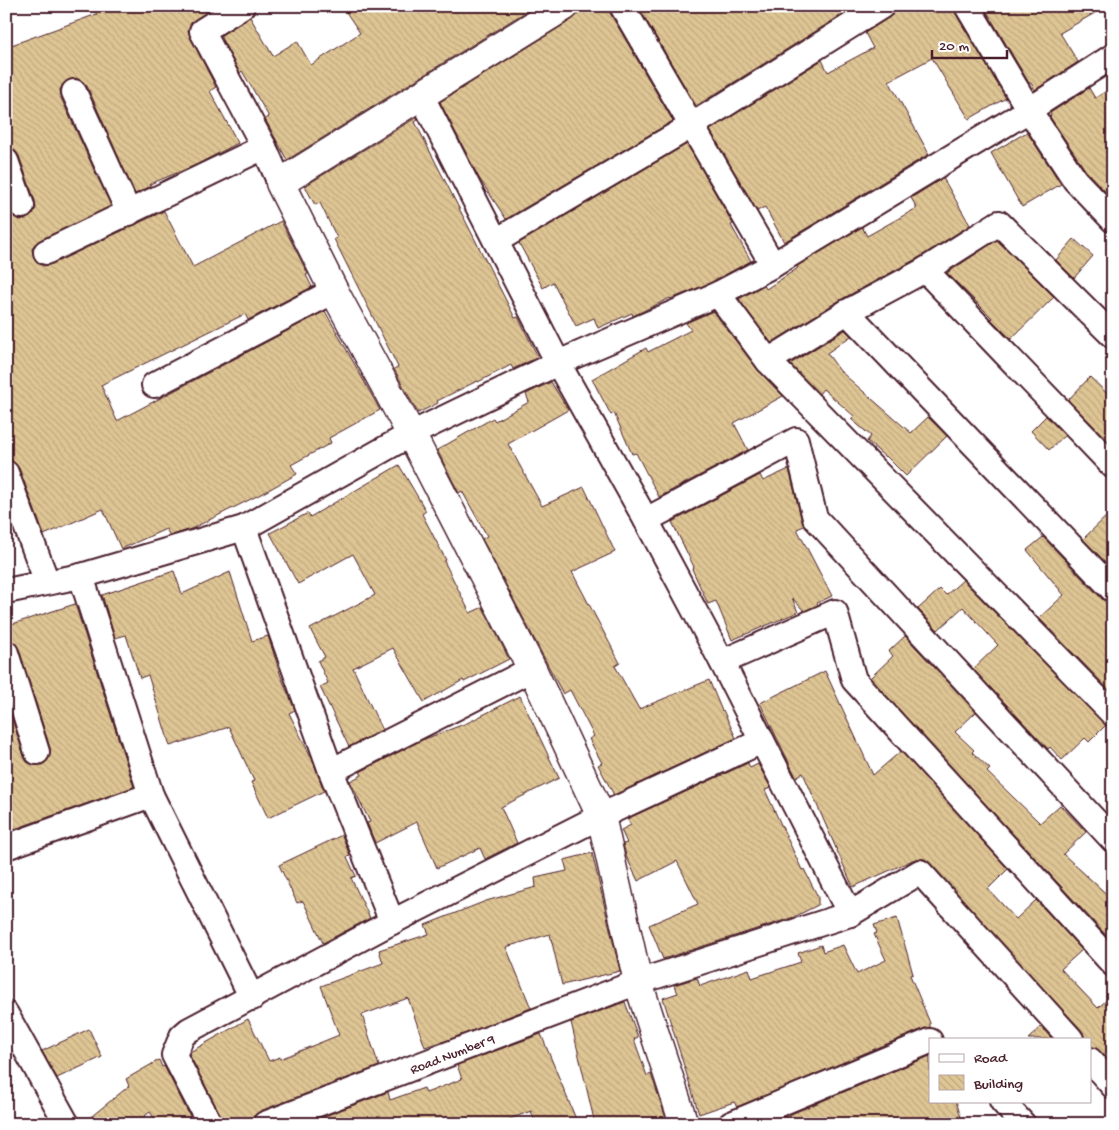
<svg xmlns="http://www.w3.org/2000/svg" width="1119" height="1130" font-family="'Gochi Hand',sans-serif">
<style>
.building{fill:url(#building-back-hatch);stroke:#4a1f2b}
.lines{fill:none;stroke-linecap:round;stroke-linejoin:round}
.street-casing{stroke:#4a1f2b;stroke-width:28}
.secondary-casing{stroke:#4a1f2b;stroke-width:31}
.street{stroke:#fff;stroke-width:24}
.secondary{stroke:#fff;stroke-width:28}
.labels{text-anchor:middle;stroke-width:5;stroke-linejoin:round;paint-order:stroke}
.street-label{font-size:14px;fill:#4a1f2b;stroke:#fff}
</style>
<defs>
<pattern id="building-back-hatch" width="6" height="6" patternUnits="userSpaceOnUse" patternTransform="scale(1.25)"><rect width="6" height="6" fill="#dec594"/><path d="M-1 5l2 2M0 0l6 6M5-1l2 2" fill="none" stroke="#c0a980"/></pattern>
</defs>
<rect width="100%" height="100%" fill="#fff"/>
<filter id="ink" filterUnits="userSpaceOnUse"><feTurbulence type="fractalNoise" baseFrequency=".02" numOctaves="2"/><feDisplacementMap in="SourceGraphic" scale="10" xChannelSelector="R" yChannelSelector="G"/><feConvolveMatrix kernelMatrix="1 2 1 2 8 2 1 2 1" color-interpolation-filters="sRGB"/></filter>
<g filter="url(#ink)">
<g class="building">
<polygon points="87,6 205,6 208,11 194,20 190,25 188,31 190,37 216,87 210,91 238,143 196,165 150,184 151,186 135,194 87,86 82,81 76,78 68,80 63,84 60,90 61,98 111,206 40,240 34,245 32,250 34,258 39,264 44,266 52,264 164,211 193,267 281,221 308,274 306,275 312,287 248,320 245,314 101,385 117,421 325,311 380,410 329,438 331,443 291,465 297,474 263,493 191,529 170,536 166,529 121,549 103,509 44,535 19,468 13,462 6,446 6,203 13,216 20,220 26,219 32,215 36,208 35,201 19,156 14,150 6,148 6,47 97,14"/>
<polygon points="342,6 535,6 287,160 265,119 269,117 242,71 240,73 220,36 250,17 273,56 297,41 311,65 360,33"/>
<polygon points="581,6 608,6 610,13 673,121 506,219 479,178 440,102 573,19 578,14"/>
<polygon points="638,6 856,6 696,106"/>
<polygon points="896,6 951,6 1006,98 969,119 932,58 889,81 929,154 784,242 765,207 757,211 710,130 822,60 828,72 873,48 865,33 890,17 894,13"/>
<polygon points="985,6 1107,6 1060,33 1078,62 1035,90 1031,83 1029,83 984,7"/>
<polygon points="1113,87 1113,200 1086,171 1050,117 1051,116 1050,113 1089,88 1095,98"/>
<polygon points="417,117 418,120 415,122 489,267 515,318 518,317 538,357 513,369 511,365 478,382 477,381 437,401 438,403 418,413 394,369 398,367 334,239 337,238 320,203 315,205 305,186"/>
<polygon points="1027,132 1061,184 1022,207 991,153"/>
<polygon points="687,144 733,224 731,225 751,261 712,282 671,299 670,298 633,316 632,313 598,328 594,318 576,326 553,282 543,288 519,243"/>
<polygon points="943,178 970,225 918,258 840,300 771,343 739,299 764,285 766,289 798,268 797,266 862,227 867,236 917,208 911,198"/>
<polygon points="1074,239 1093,256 1074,278 1056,260"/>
<polygon points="997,240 1054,297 1011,339 991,319 992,318 947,273"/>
<polygon points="713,311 757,369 783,396 734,423 748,450 659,497 636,453 632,454 614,413 611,415 592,379 646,348 648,352 691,330 686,323"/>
<polygon points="845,330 851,336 827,353 840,371 911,433 928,417 947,436 906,476 886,456 885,457 867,441 871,436 851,419 854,416 823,389 819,394 790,364"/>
<polygon points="1090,377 1113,399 1113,446 1068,400"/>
<polygon points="551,382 568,410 508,444 542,506 584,487 615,552 572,572 620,663 615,666 639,709 709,680 722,711 723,710 736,738 614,795 598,765 602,763 589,739 594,736 570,690 563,694 482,539 487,536 462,491 459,493 437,450 493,418 495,421 529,402 526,394"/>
<polygon points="1046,416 1065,435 1049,450 1031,431"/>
<polygon points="399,465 426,511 422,514 446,560 444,561 470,613 483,607 509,659 464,682 463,680 424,702 393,648 353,668 382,730 349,747 320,687 328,683 318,661 325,657 310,629 375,595 353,554 298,584 270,533 308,513 310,517"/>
<polygon points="789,469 802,521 804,526 797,529 832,596 817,603 818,605 804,611 792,598 798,612 732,640 716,601 708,604 692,569 694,567 672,522 760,475 763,481"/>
<polygon points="1113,510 1113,570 1083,539"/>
<polygon points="1043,537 1103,600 1113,603 1113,694 1039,618 1064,595 1027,550"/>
<polygon points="174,571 182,594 230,572 252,641 268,636 282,679 295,710 289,713 313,761 324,791 268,818 251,782 254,781 229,727 170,746 148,675 140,678 126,635 115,638 102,595"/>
<polygon points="963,580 1106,725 1089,742 1085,738 1062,760 1050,747 1048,749 973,669 998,645 963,607 938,630 918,609 940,589 946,595"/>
<polygon points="75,604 134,787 6,832 6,700 24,756 27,762 34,765 42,765 47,761 50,755 50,748 19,649 15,643 6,640 6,626"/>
<polygon points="905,636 976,712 955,732 974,750 972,752 990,769 987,772 1040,823 1060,805 1086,832 1063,854 1113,900 1113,943 870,678 893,656 889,651"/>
<polygon points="825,671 873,775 901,751 1008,869 988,889 1016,919 1036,900 1082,950 1061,969 1098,1008 1113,994 1113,1065 1100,1051 1090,1047 1090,1039 1084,1039 1081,1030 925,859 915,859 853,887 803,773 796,777 760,703"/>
<polygon points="520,696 559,778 501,807 517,843 485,859 480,848 437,868 417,822 375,843 367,823 370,822 350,781 362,775 360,772 422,740 467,723"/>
<polygon points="748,763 750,768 758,764 771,788 765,790 802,870 804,869 818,897 818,905 794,917 663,959 649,925 698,904 677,861 638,881 626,856 623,844 627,843 621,830 631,825 627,819"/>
<polygon points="342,835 350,856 347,857 356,876 351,878 370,918 323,943 303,901 297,903 279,865"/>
<polygon points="592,853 620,971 562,985 550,934 506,947 531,1008 448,1040 425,1047 408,998 362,1015 379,1066 260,1111 254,1116 252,1124 224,1124 222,1118 189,1054 190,1052 248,1019 269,1061 280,1057 280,1059 339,1035 321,986 383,963 379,950 429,934 425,925 486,901 536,887 535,878 567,871 564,860"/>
<polygon points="897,918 913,974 910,975 930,1023 930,1028 925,1028 737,1107 734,1102 699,1114 663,998 678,993 674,985 697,978 700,986 749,969 752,978 801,962 798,953 821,945 823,952 843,945 857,974 886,960 874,934 877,933 874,925"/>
<polygon points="625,1002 638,1037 634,1039 647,1076 651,1074 668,1124 595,1124 571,1022"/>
<polygon points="1041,1027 1052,1039 1028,1039"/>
<polygon points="89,1029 102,1057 57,1078 42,1051"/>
<polygon points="541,1034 578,1124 536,1124 531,1111 497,1124 304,1124 388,1092 390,1100 424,1088 426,1093 462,1079 457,1065"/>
<polygon points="930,1056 930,1101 956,1101 963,1124 767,1124"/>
<polygon points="159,1060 162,1067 164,1066 194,1124 158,1124 150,1112 135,1124 82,1124 129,1086 126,1079"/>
</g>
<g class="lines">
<defs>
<g id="street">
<polyline points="242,6 202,31 264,147 280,183"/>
<polyline points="622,6 773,265"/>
<polyline points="967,6 1029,110 1075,180 1113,220"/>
<polyline points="74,92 129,213"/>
<polyline points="421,95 558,363 646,520 722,662 850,914"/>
<polyline points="6,161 22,206"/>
<polyline points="496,241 691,126 882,6"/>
<polyline points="46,252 264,147"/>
<polyline points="925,270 1113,466"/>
<polyline points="718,294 768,361 1113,714"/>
<polyline points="847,312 1113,590"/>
<polyline points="768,361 847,312 925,270 999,223 1113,336"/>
<polyline points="154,385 334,291"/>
<polyline points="6,473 47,582"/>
<polyline points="646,520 796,440 815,518 1113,840"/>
<polyline points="244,528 331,771 392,922"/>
<polyline points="6,591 81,576 244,528 411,434 558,363 718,294 773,265 1029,110 1113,56"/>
<polyline points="6,653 37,752"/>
<polyline points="722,662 835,612 854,680 1113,964"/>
<polyline points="331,771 532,669"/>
<polyline points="151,795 252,998"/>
<polyline points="6,847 151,795 81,576"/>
<polyline points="6,1014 67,1124"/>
<polyline points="1090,1060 1113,1086"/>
<polyline points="1002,1101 1023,1124"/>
<polyline points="210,1124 174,1055 182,1036 189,1030 392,922 601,816 762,741"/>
<polyline points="265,1124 638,982 850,914 920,872 1071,1039"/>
<polyline points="731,1124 930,1041"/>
</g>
<polyline id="secondary" points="565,6 280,183 334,291 411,434 532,669 601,816 638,982 684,1124"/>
</defs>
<use href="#street" class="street-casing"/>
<use href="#secondary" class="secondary-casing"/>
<use href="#street" class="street"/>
<use href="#secondary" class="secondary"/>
</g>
</g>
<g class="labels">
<g class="street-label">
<text transform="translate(452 1053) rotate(-21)" y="5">Road Number 9</text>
</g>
</g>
<rect width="1119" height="1130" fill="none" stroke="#fff" stroke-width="25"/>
<rect x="12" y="12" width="1094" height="1105" fill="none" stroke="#4a1f2b" stroke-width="2" filter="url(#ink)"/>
<rect x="929" y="1038" width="162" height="65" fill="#ffffff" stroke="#b7a5aa"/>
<rect x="939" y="1054" width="25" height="8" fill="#ffffff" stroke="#b7a5aa"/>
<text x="974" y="1062" font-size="15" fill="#4a1f2b">Road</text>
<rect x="939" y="1075" width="25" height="15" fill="url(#building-back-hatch)" stroke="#b7a5aa"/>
<text x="974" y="1088" font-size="15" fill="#4a1f2b">Building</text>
<path d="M932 50v8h75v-8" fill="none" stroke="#4a1f2b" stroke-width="2.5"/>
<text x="939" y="50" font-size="15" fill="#4a1f2b" stroke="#ffffff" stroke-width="4" paint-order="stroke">20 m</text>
</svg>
